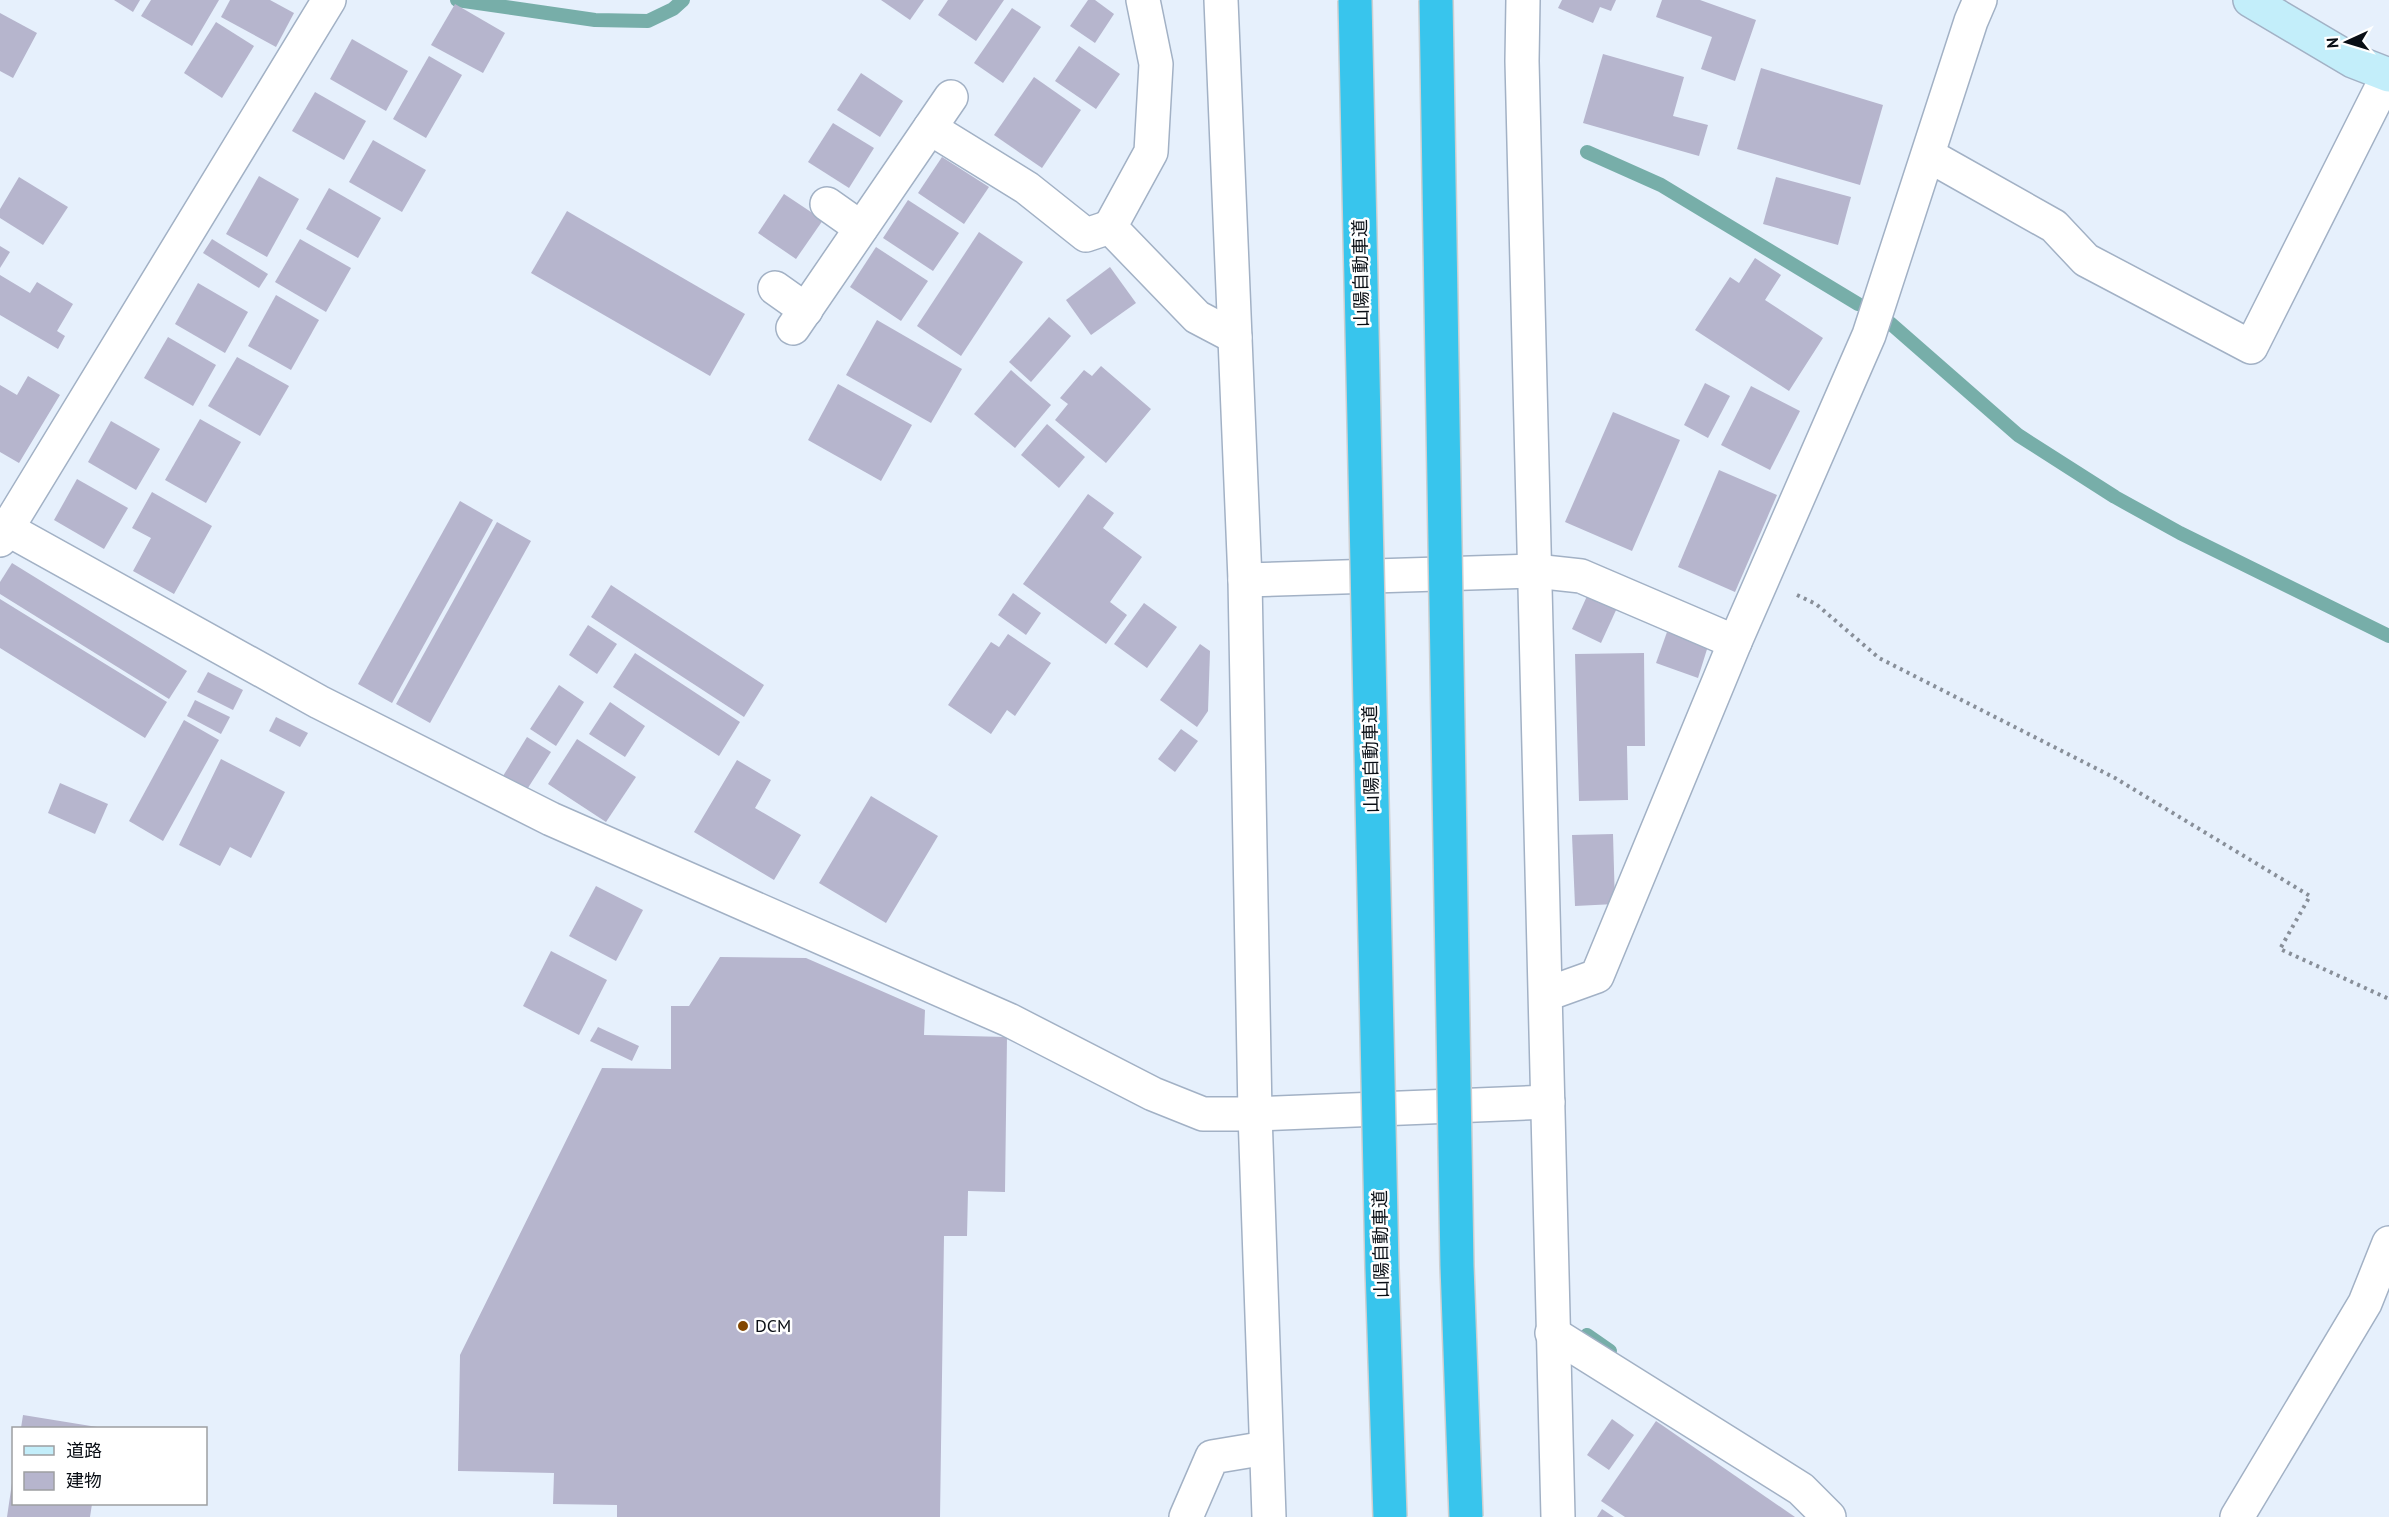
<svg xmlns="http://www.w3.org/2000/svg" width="2389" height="1517" font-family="'PT Sans','Noto Sans JP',sans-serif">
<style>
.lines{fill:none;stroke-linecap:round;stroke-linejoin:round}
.stream{stroke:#77aea9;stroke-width:14}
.building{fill:#b6b5cd}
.minor-casing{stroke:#a2b1c5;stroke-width:36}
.tertiary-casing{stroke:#a2b1c5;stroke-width:36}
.secondary-casing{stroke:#a2b1c5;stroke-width:36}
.path{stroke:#888f99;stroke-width:4;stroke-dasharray:3 4.5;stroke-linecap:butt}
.minor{stroke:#fff;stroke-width:33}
.tertiary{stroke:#fff;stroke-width:33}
.secondary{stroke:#c3eefa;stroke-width:33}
.motorway-bridge-casing{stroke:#cecfd0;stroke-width:36;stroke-linecap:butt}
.motorway-bridge{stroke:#38c5ed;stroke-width:33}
.poi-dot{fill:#824601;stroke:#fff;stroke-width:2}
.labels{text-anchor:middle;stroke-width:5;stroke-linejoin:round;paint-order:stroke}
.street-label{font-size:18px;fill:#090e15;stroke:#fff}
.poi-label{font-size:18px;fill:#090e15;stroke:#fff;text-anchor:start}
</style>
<rect width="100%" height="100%" fill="#e6f0fc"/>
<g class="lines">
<g class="stream">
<polyline points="457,0 595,20 648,21 673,9 683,0"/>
<polyline points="1587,152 1661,185 1858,304"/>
<polyline points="1890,323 2018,435 2115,497 2180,533 2389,636"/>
<polyline points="1587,1335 1610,1351"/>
</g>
</g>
<g class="building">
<polygon points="114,0 140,0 133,12"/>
<polygon points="151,0 219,0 192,46 141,16"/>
<polygon points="230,0 270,0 294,13 276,47 221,17"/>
<polygon points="881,0 924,0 910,20"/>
<polygon points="948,0 1004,0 976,41 938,15"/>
<polygon points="1088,0 1095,0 1114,14 1095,43 1070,26"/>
<polygon points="1562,0 1616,0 1611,11 1600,7 1593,23 1558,8"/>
<polygon points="1662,0 1700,0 1756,20 1735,81 1701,69 1712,37 1656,17"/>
<polygon points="455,4 505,33 483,73 431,45"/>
<polygon points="1012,8 1041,27 1003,83 974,63"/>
<polygon points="0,13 37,33 13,78 0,71"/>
<polygon points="216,22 254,46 222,98 184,73"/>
<polygon points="352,39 408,71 386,111 330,79"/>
<polygon points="1079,46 1120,74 1096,109 1055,81"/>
<polygon points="1603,54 1684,77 1673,116 1708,125 1699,156 1583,123"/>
<polygon points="429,56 462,75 426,138 393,119"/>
<polygon points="1761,68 1883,105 1860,185 1737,149"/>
<polygon points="861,73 903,101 880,137 837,110"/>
<polygon points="1034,77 1081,110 1042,168 994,135"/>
<polygon points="315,92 366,121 344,160 292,131"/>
<polygon points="833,123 874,148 849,188 808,162"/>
<polygon points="373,140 426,170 402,212 349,182"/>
<polygon points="942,157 989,187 964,224 918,193"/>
<polygon points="259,176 299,199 267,257 226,234"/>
<polygon points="19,177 68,207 43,245 0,218 0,209"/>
<polygon points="1776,177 1851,197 1838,245 1763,224"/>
<polygon points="329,188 381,218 358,258 306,229"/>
<polygon points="784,194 823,220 796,259 758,233"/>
<polygon points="908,200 959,233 933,271 883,238"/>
<polygon points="567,211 745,314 710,376 531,273"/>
<polygon points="979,232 1023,262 961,356 917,326"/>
<polygon points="212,239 268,274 259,288 203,253"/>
<polygon points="300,239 351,268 326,312 275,282"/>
<polygon points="0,246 10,252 0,268"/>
<polygon points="876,247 928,281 901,321 850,287"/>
<polygon points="1755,258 1781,275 1765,300 1823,338 1789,391 1695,330 1730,277 1739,283"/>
<polygon points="1110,267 1136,303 1091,335 1066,300"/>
<polygon points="0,275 30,293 37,282 73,304 57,331 65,336 58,349 0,315"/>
<polygon points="198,283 248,312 225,353 175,324"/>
<polygon points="276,295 319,320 291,370 248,346"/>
<polygon points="1049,317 1071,336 1031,382 1009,362"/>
<polygon points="877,320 962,369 931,423 846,375"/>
<polygon points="168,337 216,365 193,406 144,378"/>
<polygon points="237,357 289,386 260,436 208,406"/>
<polygon points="1101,366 1151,409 1106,463 1055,420 1068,404 1060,398 1084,370 1092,376"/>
<polygon points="1011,370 1051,405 1015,448 974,414"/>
<polygon points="28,376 60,395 19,463 0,452 0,385 17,395"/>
<polygon points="1705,383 1730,396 1708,438 1684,425"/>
<polygon points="838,384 912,425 881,481 808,440"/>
<polygon points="1751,386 1800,411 1770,470 1721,445"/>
<polygon points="1613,412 1680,440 1632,551 1565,522"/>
<polygon points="200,419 241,442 206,503 165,480"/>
<polygon points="111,421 160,449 136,490 88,462"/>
<polygon points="1047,424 1085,457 1059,488 1021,455"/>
<polygon points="1719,470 1777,495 1735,592 1678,567"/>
<polygon points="77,479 128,508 104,549 54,520"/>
<polygon points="152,492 212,526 174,594 133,571 151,538 132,528"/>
<polygon points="1088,494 1114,513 1103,528 1142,557 1110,602 1127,615 1106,644 1023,584"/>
<polygon points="460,501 493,520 392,703 358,684"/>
<polygon points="497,522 531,541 430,723 396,704"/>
<polygon points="12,563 187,671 169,699 0,594 0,582"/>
<polygon points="611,585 764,685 744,717 591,617"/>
<polygon points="1013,593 1041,613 1026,635 998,615"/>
<polygon points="1588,594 1617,608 1601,643 1572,629"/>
<polygon points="0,599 167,702 145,738 0,648"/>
<polygon points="1144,603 1177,627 1147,668 1114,644"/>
<polygon points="588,625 617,644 597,674 569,655"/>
<polygon points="1667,632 1708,646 1698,678 1656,663"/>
<polygon points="1008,634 1051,663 1015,716 1007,710 991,734 948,705 991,642 999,647"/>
<polygon points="1200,644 1210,651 1208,711 1197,727 1160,700"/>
<polygon points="635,653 740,722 719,756 613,687"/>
<polygon points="1644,653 1645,746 1627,746 1628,800 1579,801 1575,654"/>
<polygon points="208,672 243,690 233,710 197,692"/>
<polygon points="559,685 584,702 556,746 530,729"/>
<polygon points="195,700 230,717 221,734 187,716"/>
<polygon points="610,702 645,726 625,757 589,734"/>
<polygon points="276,717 308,733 300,747 269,731"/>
<polygon points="184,720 219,740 163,841 129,821"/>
<polygon points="1181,729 1198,741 1175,772 1158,759"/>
<polygon points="527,737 551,752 526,791 503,776"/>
<polygon points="577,739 636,777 606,822 548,784"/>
<polygon points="221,759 285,792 251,858 230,847 220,866 179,845"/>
<polygon points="737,760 771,780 755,808 801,835 774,880 694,832"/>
<polygon points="60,783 108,804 95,834 48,813"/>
<polygon points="871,796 938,836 886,923 819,883"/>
<polygon points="1613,834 1615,904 1575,906 1572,835"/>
<polygon points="596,886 643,910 616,961 569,936"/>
<polygon points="551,951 607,980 579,1035 523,1006"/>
<polygon points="720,957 806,958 925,1010 924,1035 1007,1037 1005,1192 968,1191 967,1236 944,1236 940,1517 617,1517 617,1505 553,1504 554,1473 458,1471 460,1355 602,1068 671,1069 671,1006 689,1006"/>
<polygon points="598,1027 639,1046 632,1061 590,1041"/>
<polygon points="23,1415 97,1427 97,1428 21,1428"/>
<polygon points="1612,1419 1634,1435 1609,1470 1587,1455"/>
<polygon points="1656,1421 1795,1517 1625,1517 1601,1501"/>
<polygon points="12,1483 14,1504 92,1504 90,1517 7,1517"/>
<polygon points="1602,1509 1614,1517 1597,1517"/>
</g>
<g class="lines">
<defs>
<g id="minor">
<polyline points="1143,0 1156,64 1151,152 1110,227 1197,317 1235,337"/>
<polyline points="1523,0 1522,61 1558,1517"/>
<polyline points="930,128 1027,188 1086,235 1110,227"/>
<polyline points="1928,155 2054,226 2086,260 2251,347 2388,75"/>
<polyline points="827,204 861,228"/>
<polyline points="775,288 806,310"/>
<polyline points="793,328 951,97"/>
<polyline points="0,525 319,702 551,819 1009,1020 1153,1094 1203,1114 1255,1114 1548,1102"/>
<polyline points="0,540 329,0"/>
<polyline points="1245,580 1535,571 1581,576 1735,642"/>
<polyline points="1547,994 1597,976 1735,642 1869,335 1971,21 1980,0"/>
<polyline points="1552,1333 1801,1489 1829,1517"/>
<polyline points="1186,1517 1212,1457 1266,1448"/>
<polyline points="2237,1517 2365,1303 2389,1243"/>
</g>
<polyline id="tertiary" points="1221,0 1245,580 1255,1114 1269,1517"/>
<polyline id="secondary" points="2250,0 2353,61 2389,75"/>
</defs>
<use href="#minor" class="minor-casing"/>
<use href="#tertiary" class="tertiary-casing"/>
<use href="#secondary" class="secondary-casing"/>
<polyline class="path" points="1797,595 1816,604 1879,658 2115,778 2310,896 2280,949 2389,999"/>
<use href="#minor" class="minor"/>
<use href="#tertiary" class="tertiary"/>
<use href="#secondary" class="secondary"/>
<defs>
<g id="motorway-bridge">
<polyline points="1355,0 1382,1268 1390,1517"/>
<polyline points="1436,0 1457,1266 1466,1517"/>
</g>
</defs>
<use href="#motorway-bridge" class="motorway-bridge-casing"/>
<use href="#motorway-bridge" class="motorway-bridge"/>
</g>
<circle class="poi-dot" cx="743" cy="1326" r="6"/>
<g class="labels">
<g class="street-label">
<text transform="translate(1361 273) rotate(-91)" y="6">山陽自動車道</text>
<text transform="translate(1371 759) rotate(-91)" y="6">山陽自動車道</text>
<text transform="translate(1381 1244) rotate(-91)" y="6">山陽自動車道</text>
</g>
<g class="poi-label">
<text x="755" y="1332">DCM</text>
</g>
</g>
<rect x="12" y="1427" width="195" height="78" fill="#ffffff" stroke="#9d9fa1" stroke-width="1.5"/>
<rect x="24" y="1446" width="30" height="9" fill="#c3eefa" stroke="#9d9fa1" stroke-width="1.5"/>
<text x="66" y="1457" font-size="18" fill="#090e15">道路</text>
<rect x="24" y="1472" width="30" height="18" fill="#b6b5cd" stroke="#9d9fa1" stroke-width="1.5"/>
<text x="66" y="1487" font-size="18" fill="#090e15">建物</text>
<g transform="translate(2347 42) rotate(266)" stroke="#ffffff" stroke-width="4.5" paint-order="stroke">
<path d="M0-4.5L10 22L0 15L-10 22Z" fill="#090e15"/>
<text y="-9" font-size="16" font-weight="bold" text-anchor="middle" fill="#090e15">N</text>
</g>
</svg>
